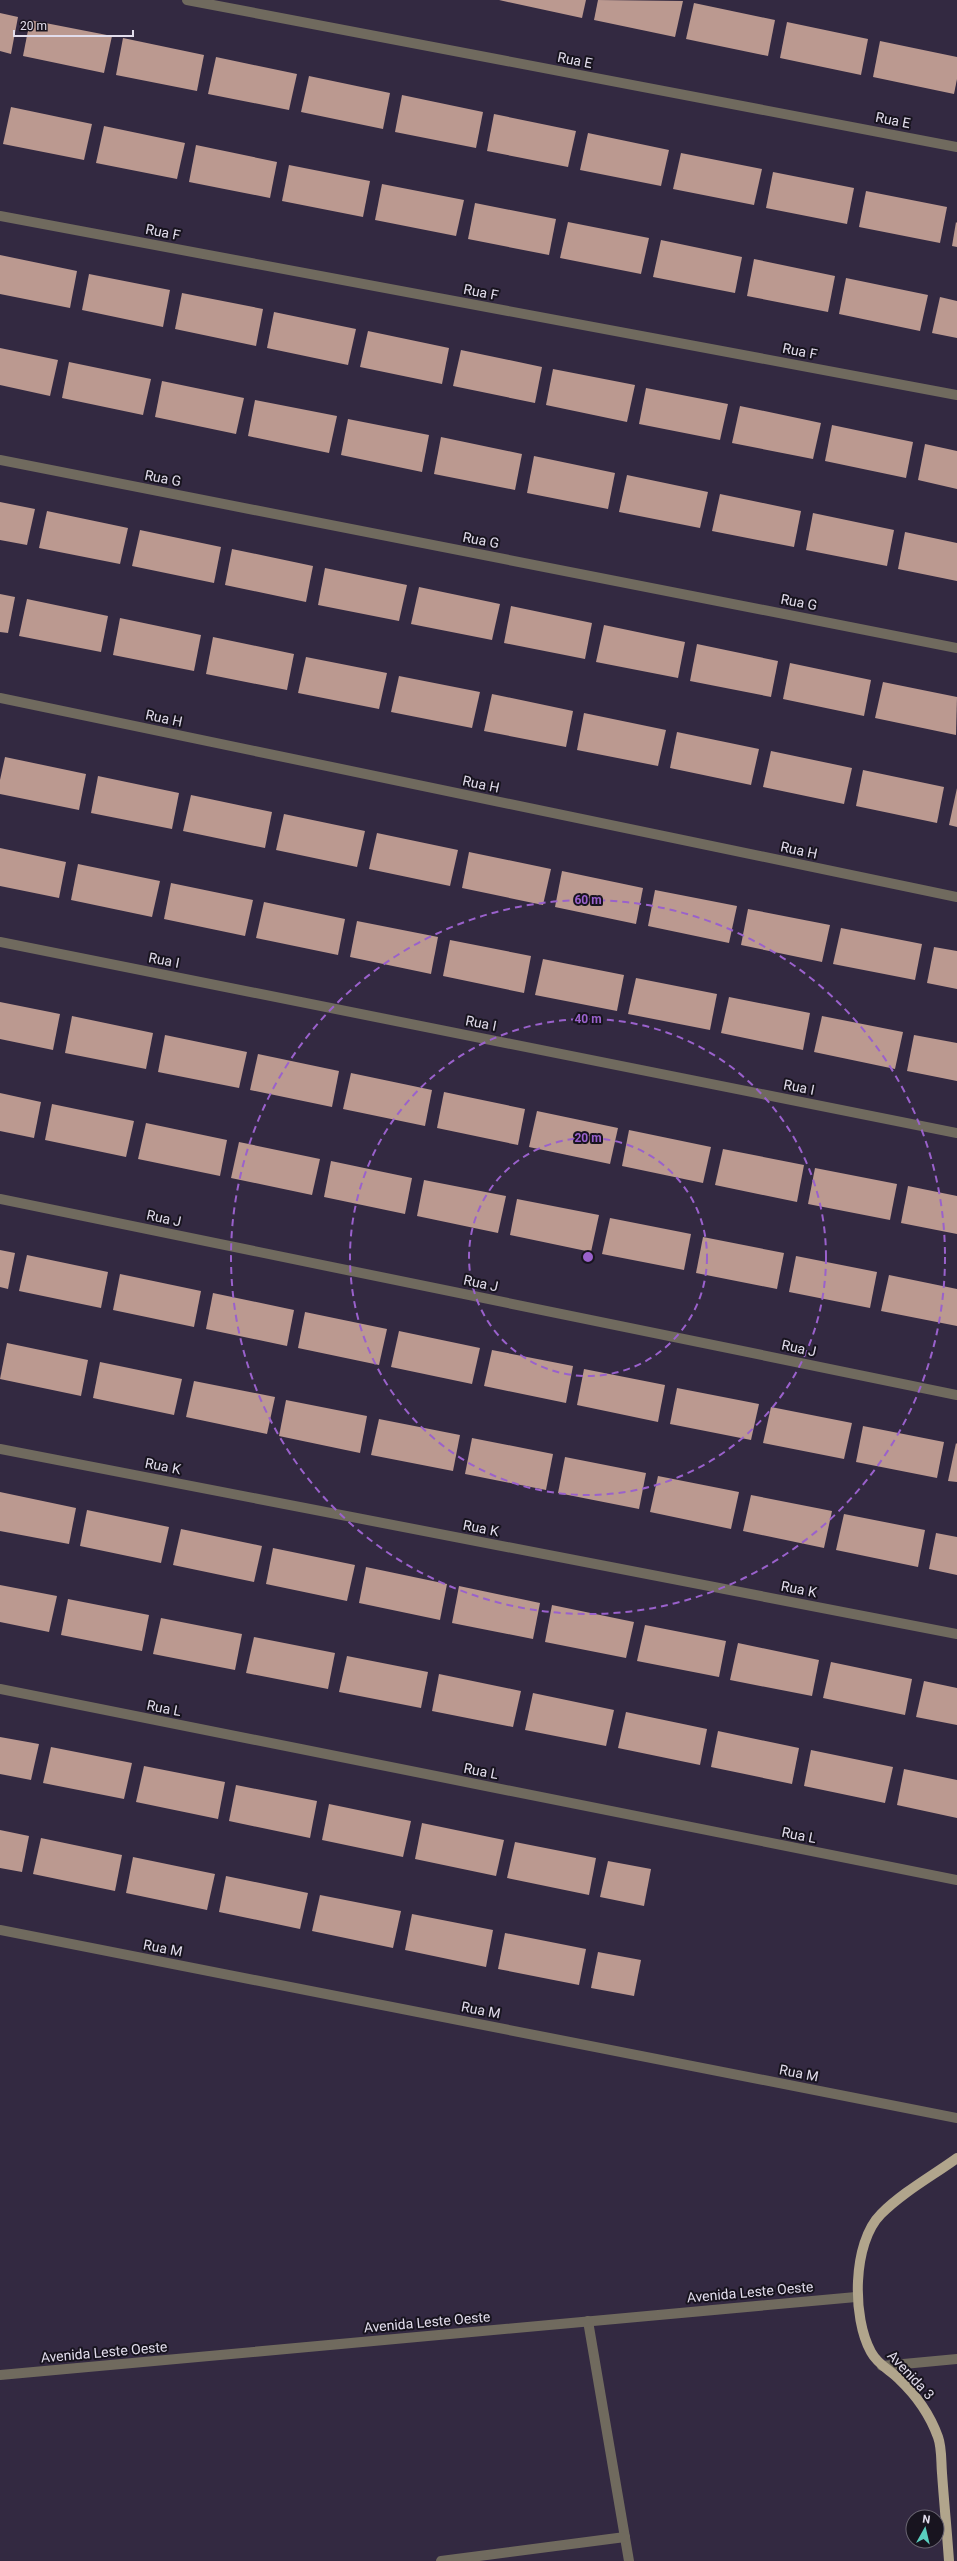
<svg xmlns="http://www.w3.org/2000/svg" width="957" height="2561" font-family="Roboto,sans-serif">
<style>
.building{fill:#bb9990}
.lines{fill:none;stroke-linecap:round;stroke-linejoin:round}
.minor{stroke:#706a5e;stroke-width:10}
.major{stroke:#b1a58c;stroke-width:10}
.ring{fill:none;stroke:#9a61cc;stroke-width:2;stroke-dasharray:7 5}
.labels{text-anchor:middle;stroke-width:4;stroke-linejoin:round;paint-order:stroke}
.street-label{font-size:14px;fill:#e2ddec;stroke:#18141f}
.centre{fill:#9a61cc;stroke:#18141f;stroke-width:2}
.ring-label{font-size:12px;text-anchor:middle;font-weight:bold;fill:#9a61cc;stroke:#18141f;stroke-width:4;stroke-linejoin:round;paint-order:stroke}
</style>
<rect width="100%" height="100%" fill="#332941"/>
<g class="building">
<polygon points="499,0 586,0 582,18"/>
<polygon points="598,0 683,1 675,37 594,20"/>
<polygon points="694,3 775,20 768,56 686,39"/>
<polygon points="0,13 18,17 11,54 0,51"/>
<polygon points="30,20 112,36 104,73 23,56"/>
<polygon points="787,22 868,39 861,75 780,58"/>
<polygon points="123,38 204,55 197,91 116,75"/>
<polygon points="880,41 957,57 957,79 954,94 873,77"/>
<polygon points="216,57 297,74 289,110 208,94"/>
<polygon points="309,76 390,93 383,129 301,112"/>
<polygon points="402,95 483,112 476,148 395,132"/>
<polygon points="11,107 92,124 84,160 3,144"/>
<polygon points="494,114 576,131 568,167 487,151"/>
<polygon points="104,126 185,143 177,179 96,163"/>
<polygon points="588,133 669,150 661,186 580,170"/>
<polygon points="196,145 277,162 270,198 189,182"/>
<polygon points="681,153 762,169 754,205 673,189"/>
<polygon points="289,165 370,181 363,217 282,201"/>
<polygon points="773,172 854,188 847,224 766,208"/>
<polygon points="382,184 464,200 456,236 375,220"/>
<polygon points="866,191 947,207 940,243 859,227"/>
<polygon points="475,203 556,219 549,255 468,239"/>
<polygon points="568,222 649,238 641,274 560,258"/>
<polygon points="956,222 957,223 957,247 952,246"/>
<polygon points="661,240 742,257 735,293 653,277"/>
<polygon points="0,255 77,271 70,308 0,294"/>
<polygon points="754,259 835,276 828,312 747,296"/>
<polygon points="89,274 170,290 163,327 82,310"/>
<polygon points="846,278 928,295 920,331 839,314"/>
<polygon points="182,293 263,309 256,346 175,329"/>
<polygon points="940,297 957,301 957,338 932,333"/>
<polygon points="274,312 356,329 348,365 267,348"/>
<polygon points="368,331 449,348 442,384 360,367"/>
<polygon points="0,348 58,360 50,396 0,385"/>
<polygon points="461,350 542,367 535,403 453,386"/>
<polygon points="69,362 151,379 143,415 62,398"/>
<polygon points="553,369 635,385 627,422 546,405"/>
<polygon points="162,381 244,398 236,434 155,417"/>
<polygon points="646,388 728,404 720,440 639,424"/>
<polygon points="255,400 337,416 329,453 248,436"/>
<polygon points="740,406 821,423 813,459 732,443"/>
<polygon points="348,419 429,435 422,472 341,455"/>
<polygon points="832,425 913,442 906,478 825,461"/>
<polygon points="441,437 522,454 515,490 434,474"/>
<polygon points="925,444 957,451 957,489 918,480"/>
<polygon points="534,456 615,473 608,509 527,493"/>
<polygon points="627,475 708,492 700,528 619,512"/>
<polygon points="720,494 801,511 794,547 712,531"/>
<polygon points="0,502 35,509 27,545 0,540"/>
<polygon points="47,511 128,528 120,564 39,548"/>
<polygon points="813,513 894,530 887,566 806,550"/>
<polygon points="140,530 221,547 214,583 132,566"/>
<polygon points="905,532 957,543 957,581 898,569"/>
<polygon points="232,549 313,566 306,602 225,585"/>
<polygon points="325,568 407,585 399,621 318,605"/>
<polygon points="419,587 500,604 492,640 411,624"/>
<polygon points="0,594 15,597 8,633 0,632"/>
<polygon points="27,599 108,616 101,652 19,636"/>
<polygon points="511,606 592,623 585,659 504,643"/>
<polygon points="120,618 201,635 194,671 113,655"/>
<polygon points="604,625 685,642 678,678 596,662"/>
<polygon points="213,637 294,654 287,690 206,674"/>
<polygon points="697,644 778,661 771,697 690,681"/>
<polygon points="306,657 387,673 379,709 298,693"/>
<polygon points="790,663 871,680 864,716 783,699"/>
<polygon points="399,676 480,692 472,728 391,712"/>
<polygon points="883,682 957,697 956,735 875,718"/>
<polygon points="492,694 573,711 566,747 484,731"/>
<polygon points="584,713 666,730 658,766 577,750"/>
<polygon points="677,732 759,749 751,785 670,768"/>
<polygon points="771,751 852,768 844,804 763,787"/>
<polygon points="5,757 86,774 79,810 0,794 0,780"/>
<polygon points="863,770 944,787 937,823 856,806"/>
<polygon points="98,776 179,793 172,829 91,813"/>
<polygon points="957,788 957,827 949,825"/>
<polygon points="191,795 272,812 265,848 183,831"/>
<polygon points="284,814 365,831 357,867 276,850"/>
<polygon points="377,833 458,850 450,886 369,869"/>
<polygon points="0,848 66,862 59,898 0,886"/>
<polygon points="469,852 551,869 543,905 462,888"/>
<polygon points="78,864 160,881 152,917 71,900"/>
<polygon points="562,871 643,888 636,924 555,907"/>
<polygon points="171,883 253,900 245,936 164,919"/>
<polygon points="655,890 737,906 729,943 648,926"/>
<polygon points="264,902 345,919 338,955 256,938"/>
<polygon points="748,909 830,925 822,962 741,945"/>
<polygon points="357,921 438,937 431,974 350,957"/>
<polygon points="841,928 922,944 915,980 833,964"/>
<polygon points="450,940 531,956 524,993 443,976"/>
<polygon points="934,947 957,951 957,989 927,983"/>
<polygon points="543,959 624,975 617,1011 535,995"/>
<polygon points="636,978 717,994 710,1030 628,1014"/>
<polygon points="729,997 810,1013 803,1050 721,1033"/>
<polygon points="0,1002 60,1014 53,1050 0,1039"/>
<polygon points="72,1016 153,1033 146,1069 65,1053"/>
<polygon points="822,1016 903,1032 895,1069 814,1052"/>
<polygon points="165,1035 247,1052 239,1088 158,1072"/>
<polygon points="914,1035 957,1043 957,1081 907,1071"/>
<polygon points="258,1054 339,1071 332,1107 250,1090"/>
<polygon points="351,1073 432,1090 425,1126 343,1109"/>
<polygon points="444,1092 525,1109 518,1145 437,1128"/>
<polygon points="0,1093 41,1102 34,1138 0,1131"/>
<polygon points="52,1104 134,1121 126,1157 45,1140"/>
<polygon points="537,1111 618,1128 610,1164 529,1147"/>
<polygon points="146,1123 227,1140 220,1176 138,1159"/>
<polygon points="629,1130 711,1147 703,1183 622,1166"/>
<polygon points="239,1142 320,1159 312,1195 231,1178"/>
<polygon points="723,1149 804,1165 797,1202 715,1185"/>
<polygon points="331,1161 412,1178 405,1214 324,1197"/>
<polygon points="815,1168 897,1184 890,1220 808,1204"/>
<polygon points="424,1180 506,1196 498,1233 417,1216"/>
<polygon points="908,1186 957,1196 957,1234 901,1223"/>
<polygon points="517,1199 599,1215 591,1252 510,1235"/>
<polygon points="610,1218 691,1234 684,1270 602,1254"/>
<polygon points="703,1237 784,1253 777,1289 696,1273"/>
<polygon points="0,1250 15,1253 8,1289 0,1287"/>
<polygon points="27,1255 108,1272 101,1308 19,1291"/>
<polygon points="796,1256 877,1272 870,1308 789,1292"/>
<polygon points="120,1274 201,1291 194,1327 113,1310"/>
<polygon points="889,1275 957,1289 957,1326 881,1311"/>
<polygon points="213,1293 294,1310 287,1346 206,1329"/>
<polygon points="305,1312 387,1329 379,1365 298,1348"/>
<polygon points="399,1331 480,1348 472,1384 391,1367"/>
<polygon points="7,1343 88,1360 81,1396 0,1379"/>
<polygon points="492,1350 573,1366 566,1403 484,1386"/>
<polygon points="100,1362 182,1379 174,1415 93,1398"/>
<polygon points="584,1369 665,1385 658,1422 577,1405"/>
<polygon points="194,1381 275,1397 267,1434 186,1417"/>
<polygon points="677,1388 759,1404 751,1440 670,1424"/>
<polygon points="286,1400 367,1416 360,1453 279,1436"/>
<polygon points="771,1407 852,1423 844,1459 763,1443"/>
<polygon points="379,1419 460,1435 453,1471 371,1455"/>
<polygon points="863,1426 944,1442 937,1478 856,1462"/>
<polygon points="472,1438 553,1454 546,1490 465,1474"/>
<polygon points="956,1443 957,1444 957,1482 948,1481"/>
<polygon points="565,1457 646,1473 639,1509 558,1493"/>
<polygon points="658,1476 739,1492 731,1529 650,1512"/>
<polygon points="0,1492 76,1508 69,1544 0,1531"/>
<polygon points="751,1495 832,1511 824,1548 743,1531"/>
<polygon points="87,1510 169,1527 161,1563 80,1546"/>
<polygon points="844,1514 925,1530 918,1567 836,1550"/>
<polygon points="181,1529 262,1546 254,1582 173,1565"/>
<polygon points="936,1533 957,1537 957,1575 929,1569"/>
<polygon points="273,1548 355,1565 347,1601 266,1584"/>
<polygon points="366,1567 447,1584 440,1620 359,1603"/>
<polygon points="0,1585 57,1596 49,1632 0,1622"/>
<polygon points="459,1586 540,1603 533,1639 452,1623"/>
<polygon points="68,1599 149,1615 142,1651 61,1635"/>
<polygon points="552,1605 634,1622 626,1658 545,1642"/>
<polygon points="161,1618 242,1634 235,1670 153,1654"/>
<polygon points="645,1625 726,1641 719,1677 637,1661"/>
<polygon points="254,1637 335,1653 328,1689 246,1673"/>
<polygon points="738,1643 819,1660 812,1696 730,1680"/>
<polygon points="347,1656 428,1672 421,1708 339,1692"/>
<polygon points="831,1662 912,1679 905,1715 823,1698"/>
<polygon points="439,1674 521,1691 513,1727 432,1711"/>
<polygon points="924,1681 957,1688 957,1725 916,1717"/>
<polygon points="533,1693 614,1710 606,1746 525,1730"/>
<polygon points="626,1712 707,1729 700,1765 618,1748"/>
<polygon points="718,1731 799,1748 792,1784 711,1767"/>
<polygon points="0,1737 39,1744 31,1780 0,1774"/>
<polygon points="51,1747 132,1763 124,1799 43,1783"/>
<polygon points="811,1750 893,1767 885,1803 804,1786"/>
<polygon points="144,1766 225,1782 218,1819 136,1802"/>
<polygon points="904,1769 957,1780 957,1818 897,1805"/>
<polygon points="236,1785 317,1801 310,1838 229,1821"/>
<polygon points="329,1804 411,1821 403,1857 322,1840"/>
<polygon points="422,1823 504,1840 496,1876 415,1859"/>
<polygon points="0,1830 29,1836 22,1872 0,1868"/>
<polygon points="41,1838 122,1855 115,1891 33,1874"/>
<polygon points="515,1842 596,1858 589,1895 507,1878"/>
<polygon points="133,1857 215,1874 207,1910 126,1893"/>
<polygon points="608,1861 651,1869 644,1906 600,1897"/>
<polygon points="226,1876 308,1893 300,1929 219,1912"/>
<polygon points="320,1895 401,1911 393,1948 312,1931"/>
<polygon points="412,1914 493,1930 486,1967 405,1950"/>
<polygon points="505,1933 586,1949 579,1985 498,1969"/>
<polygon points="598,1952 641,1960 634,1996 591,1988"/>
</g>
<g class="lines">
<g class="minor">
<polyline points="187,0 957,147"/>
<polyline points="0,216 957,395"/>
<polyline points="0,460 957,648"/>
<polyline points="0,698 957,897"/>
<polyline points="0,942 957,1133"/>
<polyline points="0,1199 957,1395"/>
<polyline points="0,1449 957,1634"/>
<polyline points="0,1689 957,1880"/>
<polyline points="0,1930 957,2118"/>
<polyline points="588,2321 629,2561"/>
<polyline points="882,2366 957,2359"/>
<polyline points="0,2375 856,2297"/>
<polyline points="441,2561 625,2537"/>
</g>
<path class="major" d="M949,2561c-2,-29 -5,-59 -7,-88 -1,-11 0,-25 -4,-36 -8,-22 -22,-42 -39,-58 -9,-9 -21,-14 -28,-27 -19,-34 -19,-109 10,-138 22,-22 51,-38 76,-56"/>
</g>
<g class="ring">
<circle cx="588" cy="1257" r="119"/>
<circle cx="588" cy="1257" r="238"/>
<circle cx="588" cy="1257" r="357"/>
</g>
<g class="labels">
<g class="street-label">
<text transform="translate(575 60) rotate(11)" y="5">Rua E</text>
<text transform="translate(893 120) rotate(11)" y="5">Rua E</text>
<text transform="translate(163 232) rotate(11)" y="5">Rua F</text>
<text transform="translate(481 292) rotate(11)" y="5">Rua F</text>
<text transform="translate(800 351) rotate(11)" y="5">Rua F</text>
<text transform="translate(163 478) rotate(11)" y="5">Rua G</text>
<text transform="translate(481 540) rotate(11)" y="5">Rua G</text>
<text transform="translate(799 602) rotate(11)" y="5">Rua G</text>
<text transform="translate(164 718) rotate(12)" y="5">Rua H</text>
<text transform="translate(481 784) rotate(12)" y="5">Rua H</text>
<text transform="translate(799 850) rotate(12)" y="5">Rua H</text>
<text transform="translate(164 960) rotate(11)" y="5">Rua I</text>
<text transform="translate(481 1023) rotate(11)" y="5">Rua I</text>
<text transform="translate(799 1087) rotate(11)" y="5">Rua I</text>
<text transform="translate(164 1218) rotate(12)" y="5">Rua J</text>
<text transform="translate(481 1283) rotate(12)" y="5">Rua J</text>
<text transform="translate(799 1348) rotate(12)" y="5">Rua J</text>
<text transform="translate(163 1466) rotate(11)" y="5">Rua K</text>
<text transform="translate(481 1528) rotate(11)" y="5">Rua K</text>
<text transform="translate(799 1589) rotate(11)" y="5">Rua K</text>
<text transform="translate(164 1708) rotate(11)" y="5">Rua L</text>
<text transform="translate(481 1771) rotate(11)" y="5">Rua L</text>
<text transform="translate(799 1835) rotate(11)" y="5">Rua L</text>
<text transform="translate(163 1948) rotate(11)" y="5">Rua M</text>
<text transform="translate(481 2010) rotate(11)" y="5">Rua M</text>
<text transform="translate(799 2073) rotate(11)" y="5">Rua M</text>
<text transform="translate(750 2292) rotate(-5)" y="5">Avenida Leste Oeste</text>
<text transform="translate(427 2322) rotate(-5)" y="5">Avenida Leste Oeste</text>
<text transform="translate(104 2352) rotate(-5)" y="5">Avenida Leste Oeste</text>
<text transform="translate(911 2375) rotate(47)" y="5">Avenida 3</text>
</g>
</g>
<circle cx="588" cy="1257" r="6" class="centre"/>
<g class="ring-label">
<text x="588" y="904">60 m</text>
<text x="588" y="1023">40 m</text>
<text x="588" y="1142">20 m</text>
</g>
<g transform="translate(925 2529) rotate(8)"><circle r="19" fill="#18141f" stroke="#696471"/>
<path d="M0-3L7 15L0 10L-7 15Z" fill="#59cebe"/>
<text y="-6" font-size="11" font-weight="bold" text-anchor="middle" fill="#e2ddec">N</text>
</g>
<path d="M14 30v6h119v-6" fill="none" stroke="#e2ddec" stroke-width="2"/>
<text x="20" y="30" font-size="12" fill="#e2ddec" stroke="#18141f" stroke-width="3" paint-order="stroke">20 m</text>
</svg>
